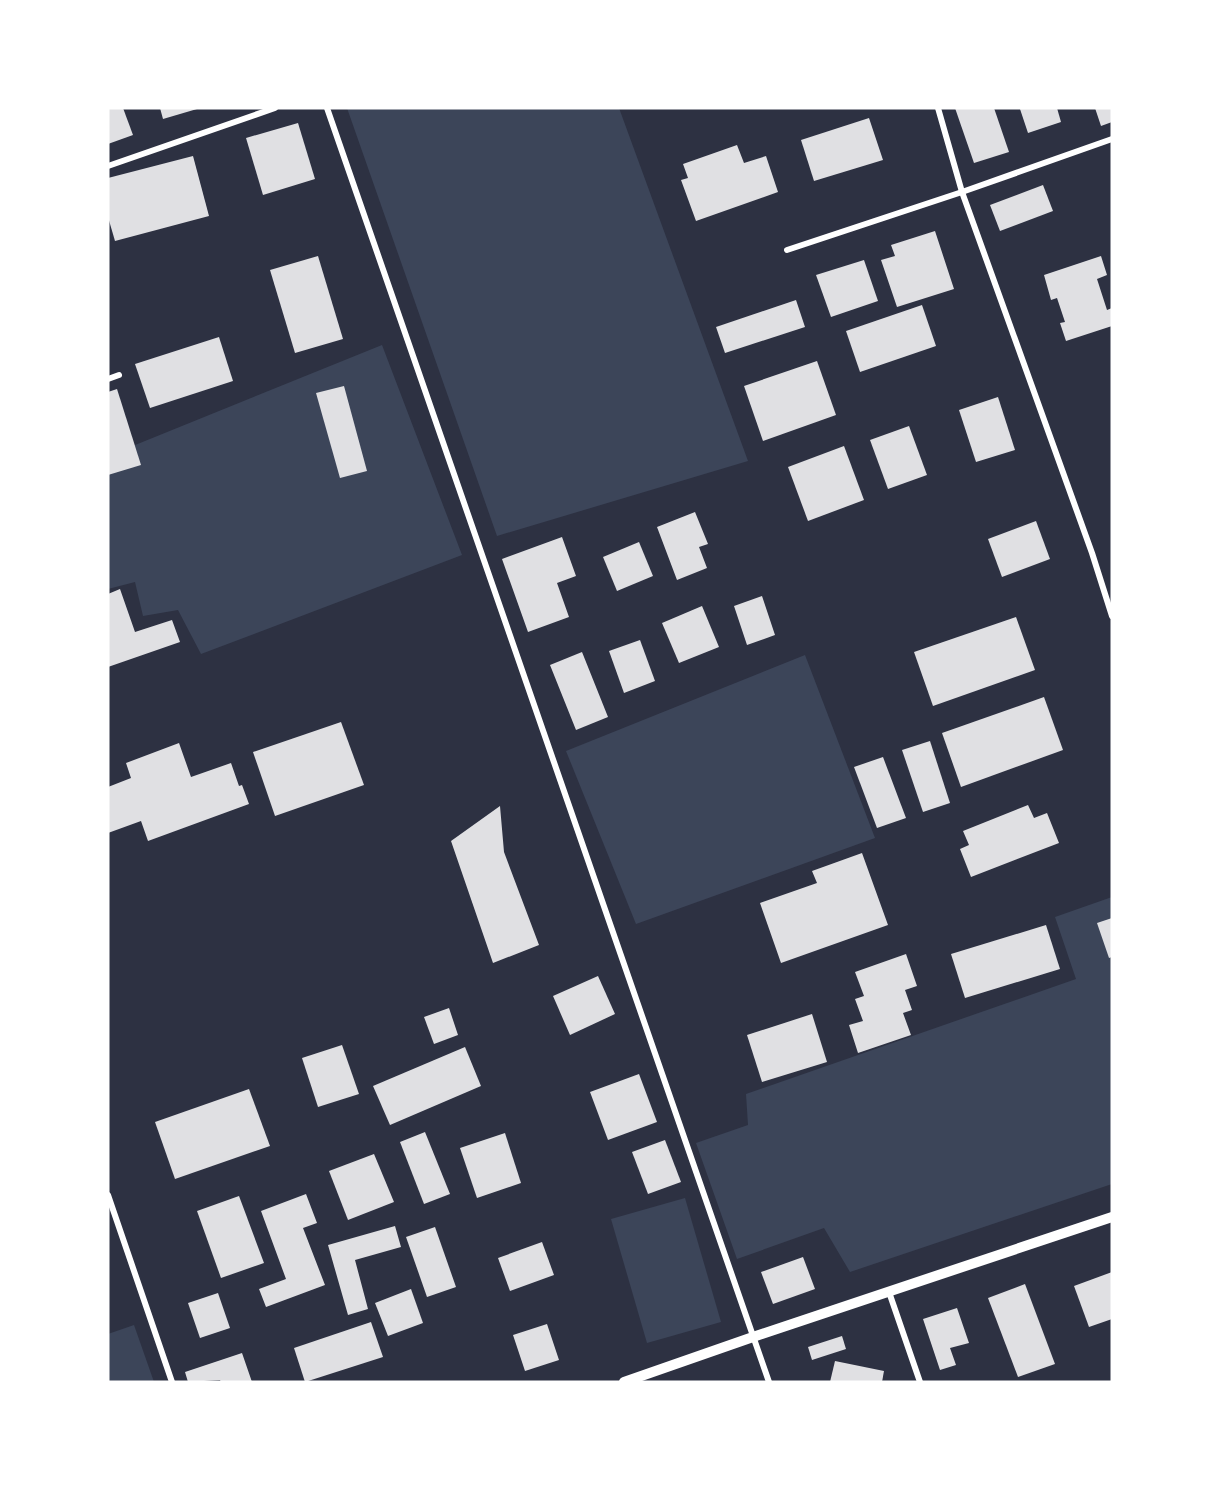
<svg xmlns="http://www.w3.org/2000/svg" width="1220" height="1490" font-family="'DejaVu Sans',sans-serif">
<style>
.green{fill:#3c4559}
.building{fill:#e0e0e3}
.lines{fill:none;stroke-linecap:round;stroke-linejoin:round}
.minor{stroke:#fff;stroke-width:6}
.tertiary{stroke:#fff;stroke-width:10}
</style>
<rect width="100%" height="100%" fill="#2d3142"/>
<g class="green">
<polygon points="347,108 619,108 748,461 497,536"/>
<polygon points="382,345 462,555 201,654 178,610 143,616 135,582 108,589 108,456"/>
<polygon points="805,655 875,838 636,924 566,751"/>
<polygon points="1112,897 1112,1184 850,1272 824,1228 737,1259 696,1143 748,1125 746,1094 1076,979 1055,917"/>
<polygon points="685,1198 721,1322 647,1343 611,1219"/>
<polygon points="134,1325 154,1382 108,1382 108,1334"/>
</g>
<g class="building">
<polygon points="108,108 123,108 133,135 108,144"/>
<polygon points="160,108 197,108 197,109 163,119"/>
<polygon points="955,108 994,108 1009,152 974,163"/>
<polygon points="1024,108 1057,108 1061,122 1028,133 1020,109"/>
<polygon points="1095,108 1112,108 1112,122 1101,126"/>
<polygon points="869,118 883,160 814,181 801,140"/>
<polygon points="298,123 315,179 263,195 246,138"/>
<polygon points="737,145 744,163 766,156 778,192 696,221 681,180 688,178 683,164"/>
<polygon points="193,156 209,216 115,241 108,217 108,178"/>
<polygon points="1043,185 1053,211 1000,231 990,205"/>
<polygon points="935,231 954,289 897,307 881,260 895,256 891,245"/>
<polygon points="318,256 343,339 295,353 270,270"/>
<polygon points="1101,256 1107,275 1097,279 1107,310 1112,308 1112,326 1066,341 1060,323 1065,322 1057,298 1051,300 1044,275"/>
<polygon points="864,260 878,301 831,317 816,275"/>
<polygon points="796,300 805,327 725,353 716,327"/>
<polygon points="922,305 936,346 860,372 846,331"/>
<polygon points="219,337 233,381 150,408 135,364"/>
<polygon points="817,361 836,415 763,441 744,386"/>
<polygon points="344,386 367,471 340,478 316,393"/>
<polygon points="117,389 141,465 108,475 108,392"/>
<polygon points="998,397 1015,450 976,462 959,410"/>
<polygon points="909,426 927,475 888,489 870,440"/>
<polygon points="844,446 864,500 808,521 788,467"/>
<polygon points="695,512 708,544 699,547 707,568 677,580 657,527"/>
<polygon points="1036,521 1050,559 1002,577 988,539"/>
<polygon points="562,537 576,576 557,583 569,617 528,632 502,559"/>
<polygon points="639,542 653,576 617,591 603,557"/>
<polygon points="120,589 135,632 172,620 180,642 108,667 108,594"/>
<polygon points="762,596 775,635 747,645 734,606"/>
<polygon points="702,606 719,647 679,663 662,623"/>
<polygon points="1016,617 1035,670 933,706 914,652"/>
<polygon points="640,640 655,681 624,693 609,651"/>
<polygon points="582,652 608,717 576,730 550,665"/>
<polygon points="1044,697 1063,750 961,787 942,733"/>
<polygon points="341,722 364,785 275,816 253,752"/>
<polygon points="930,741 950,803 923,812 902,750"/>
<polygon points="179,743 191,777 231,763 239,786 242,785 249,804 148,841 141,821 108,833 108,787 131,778 126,763"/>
<polygon points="883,757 906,818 877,828 854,767"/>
<polygon points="1028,805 1034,818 1047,813 1059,843 971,877 960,849 969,845 963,831"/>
<polygon points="500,806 504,852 539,945 493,963 451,841"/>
<polygon points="862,853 888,925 781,963 760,903 817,883 812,871"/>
<polygon points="1112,918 1112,957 1109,958 1097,923"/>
<polygon points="1046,925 1060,969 965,998 951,954"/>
<polygon points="906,954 917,986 905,990 912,1010 903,1013 911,1035 858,1053 849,1025 863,1021 855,999 864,996 855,972"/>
<polygon points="598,976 615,1014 570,1035 553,996"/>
<polygon points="449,1008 458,1035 434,1044 424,1017"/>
<polygon points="812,1014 827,1062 762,1082 747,1035"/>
<polygon points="342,1045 359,1094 318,1107 302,1058"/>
<polygon points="465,1047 481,1086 390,1125 373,1086"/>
<polygon points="639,1074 657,1122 608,1140 590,1092"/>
<polygon points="249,1089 270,1146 175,1179 155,1122"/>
<polygon points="425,1132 450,1194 424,1204 400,1142"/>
<polygon points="505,1133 521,1183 477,1198 460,1148"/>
<polygon points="665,1140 681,1182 648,1194 632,1152"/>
<polygon points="374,1154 394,1202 348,1220 329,1171"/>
<polygon points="306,1194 317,1223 303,1228 325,1285 266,1307 259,1289 286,1279 261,1211"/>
<polygon points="239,1196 264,1263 221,1278 197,1211"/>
<polygon points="395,1226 401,1247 355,1260 368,1309 348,1315 328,1245"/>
<polygon points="435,1227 456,1287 427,1297 406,1237"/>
<polygon points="542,1242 554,1275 510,1291 498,1258"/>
<polygon points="803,1257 815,1289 773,1304 761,1272"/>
<polygon points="1112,1272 1112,1319 1089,1327 1074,1286"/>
<polygon points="1025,1284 1055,1364 1018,1377 988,1298"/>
<polygon points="411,1289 423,1323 388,1336 375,1303"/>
<polygon points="218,1293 230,1328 200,1338 188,1303"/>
<polygon points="957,1308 969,1343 950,1348 956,1365 940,1370 923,1319"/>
<polygon points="371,1322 383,1357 305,1382 294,1348"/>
<polygon points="547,1324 559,1360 525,1371 513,1335"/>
<polygon points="842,1336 846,1349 812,1360 808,1347"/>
<polygon points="242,1353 252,1382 221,1382 220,1380 188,1382 185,1372"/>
<polygon points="835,1361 884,1371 882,1382 830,1382"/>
</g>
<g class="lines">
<g class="minor">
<polyline points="327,108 769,1382"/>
<polyline points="938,108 962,192 1092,553 1112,616"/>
<polyline points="108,166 275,108"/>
<polyline points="787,250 962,192 1112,139"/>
<polyline points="108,379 119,375"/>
<polyline points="108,1195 172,1382"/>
<polyline points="889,1292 920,1382"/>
</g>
<polyline class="tertiary" points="624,1382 753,1337 1112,1217"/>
</g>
<rect width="1220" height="1490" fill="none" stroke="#ffffff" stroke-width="219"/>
</svg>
